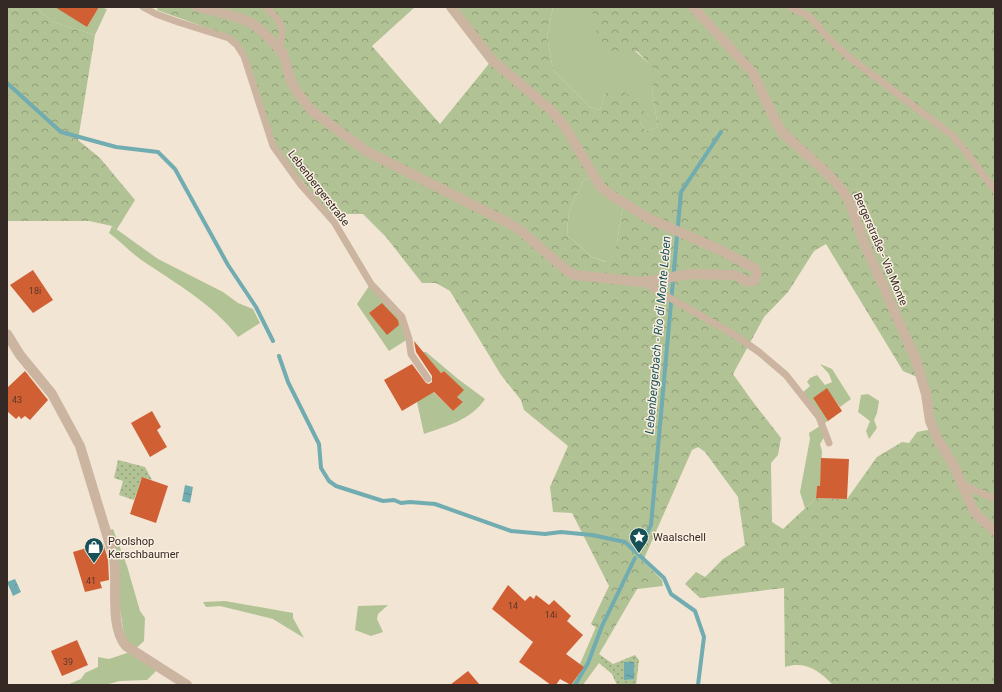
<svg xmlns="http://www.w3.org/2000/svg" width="1002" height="692" font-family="Roboto,sans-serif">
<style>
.grass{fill:#b1c294}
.forest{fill:url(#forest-crowns);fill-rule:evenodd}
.park{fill:url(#park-dots)}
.water{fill:url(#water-ripples)}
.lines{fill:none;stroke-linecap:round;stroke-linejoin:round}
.stream{stroke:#71acb1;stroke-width:4}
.building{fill:#d06034}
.service{stroke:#cbb5a0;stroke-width:7}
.minor{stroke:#cbb5a0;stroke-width:10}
.labels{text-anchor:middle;stroke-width:3;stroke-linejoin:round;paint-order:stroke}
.number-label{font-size:9px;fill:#5b3728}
.street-label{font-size:11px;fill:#342924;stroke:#faefe0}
.poi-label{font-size:11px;fill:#342924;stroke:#faefe0;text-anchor:start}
.water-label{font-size:12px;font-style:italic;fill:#175158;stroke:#faefe0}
</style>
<defs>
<pattern id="forest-crowns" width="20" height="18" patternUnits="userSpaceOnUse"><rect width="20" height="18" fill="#b1c294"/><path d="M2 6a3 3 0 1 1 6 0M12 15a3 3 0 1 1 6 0" fill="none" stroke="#919e79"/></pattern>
<pattern id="park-dots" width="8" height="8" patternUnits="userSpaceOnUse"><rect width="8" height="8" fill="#b1c294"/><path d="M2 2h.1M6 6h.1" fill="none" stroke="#919e79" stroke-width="1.8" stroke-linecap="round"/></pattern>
<pattern id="water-ripples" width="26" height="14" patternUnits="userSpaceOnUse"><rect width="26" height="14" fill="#71acb1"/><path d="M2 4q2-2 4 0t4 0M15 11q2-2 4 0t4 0" fill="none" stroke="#5e8c90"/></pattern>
</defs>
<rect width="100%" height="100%" fill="#f2e5d4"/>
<g class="grass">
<polygon points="35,7 62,7 87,27 99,7 107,9 95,35 53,22"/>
<polygon points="553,7 586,7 655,69 652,91 658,127 646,131 640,122 606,91 600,110 590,107 553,70 547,36"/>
<path d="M590,178l33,26 -6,39 -10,19 -15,-5 -24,-21c-3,-21 6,-38 16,-56z"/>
<path d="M112,226l46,33 65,33 15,11 15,6 7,14 -22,14c-26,-34 -63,-54 -98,-78 -11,-8 -20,-18 -31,-26z"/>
<polygon points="369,286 397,313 408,339 389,351 357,304"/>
<path d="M423,352h3l32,27 27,20c-14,21 -38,27 -61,35l-7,-32 11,-15 25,24 10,-9 -6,-5 6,-7 -19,-19 -3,2z"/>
<polygon points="820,364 832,369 851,399 840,407 827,389 813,398 828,421 823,424 827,432 820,444 822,451 820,486 817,486 816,498 805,508 800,492 810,439 809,433 823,424 801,394 810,386 807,382 810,378 817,375 825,385 832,382 829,374"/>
<polygon points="868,394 879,401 877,413 874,420 877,428 869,439 866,431 870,421 858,412 861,395"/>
<polygon points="113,529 127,566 140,611 145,618 144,641 133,651 159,668 147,680 120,681 105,685 67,685 81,679 85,673 98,667 98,657 109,659 133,651 126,646 107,531"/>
<polygon points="225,601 293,613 293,618 304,638 273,619 220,606 206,607 203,602"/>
<polygon points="388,605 378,614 377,619 383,632 371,636 355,630 358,606"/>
<polygon points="596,627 609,637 599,654 599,663 583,685 571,685 584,667 580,664"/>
</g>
<g class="forest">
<polygon points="7,7 35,7 53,22 95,35 78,140 100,158 135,200 117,229 112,226 89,221 7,221"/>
<path d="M158,7h257l-43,39 68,78 52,-64 -41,-53h102l-6,29 6,34 37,37 10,3 6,-19 12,-4 25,20 3,11 -6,4 6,9 12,-4 -6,-36 2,-22 -17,-18 -19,6 -23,-19 4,-18 -13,-13h409v678h-162c-15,-15 -27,-24 -48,-18l-1,-79 -84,10 -15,-14 11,-12 9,5 18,-18 22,-14 -7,-48 -33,-45 -7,-5 -6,3 -49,111 19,19 1,6 -26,3 -28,48 -18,-13 18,-38 -37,-73 -19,-1 -3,-25 18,-41 -44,-36 -3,-10 -20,-25 -51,-84 -14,-8h-14l-36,-46 -23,-23h-33l-53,-63 -25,-78 -22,-37 -73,-26zM590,178l33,26 -6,39 -11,19 -14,-5 -24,-21c-3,-21 6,-38 16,-56zM826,244l77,127 19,8 11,50 -16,3 -8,11 -7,-1 -25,15 -30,42 -31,-1 -33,31 -11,-7 -1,-59 7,-8 3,-17 -28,-36 -20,-28 31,-57 24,-25 26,-41z"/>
</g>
<g class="park">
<polygon points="118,460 145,467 152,480 142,477 134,500 119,495 123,481 114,478"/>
<polygon points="599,654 613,664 635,655 639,660 636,685 617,685 612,674 599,663"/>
</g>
<g class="water">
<polygon points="185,485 193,487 190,503 182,501"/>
<polygon points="15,579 21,592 13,596 7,582"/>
<polygon points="624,662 634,662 634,679 624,680"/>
</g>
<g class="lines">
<g class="stream">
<polyline points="7,83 61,132 116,147 158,152 175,169 228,265 256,307 273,341"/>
<polyline points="279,356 288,382 319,444 321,468 329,481 336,486 383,501 394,500 401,503 410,502 435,504 511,531 545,534 561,532 592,535 625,542 664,578 671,594 695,611 704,637 698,685"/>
<polyline points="640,548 651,525 681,192 721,132"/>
<polyline points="575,685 588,663 602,626 635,558"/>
</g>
</g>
<g class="building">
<polygon points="55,7 99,7 87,27"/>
<polygon points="33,270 53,300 33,313 10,285"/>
<polygon points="382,303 398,320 399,325 387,335 369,313"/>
<polygon points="414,341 441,373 444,371 464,390 457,397 463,402 453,411 434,392 402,411 384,380 412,364 426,383 429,384 432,382 432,376 416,352"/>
<polygon points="25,371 48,400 30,420 25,416 21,419 19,416 16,419 7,411 7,388"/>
<polygon points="827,388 842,411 828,421 813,398"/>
<polygon points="152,411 161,427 157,430 167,447 150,457 131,423"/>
<polygon points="821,458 849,459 847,499 816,498 817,486 820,486"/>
<polygon points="142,477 168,486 156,523 130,514"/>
<polygon points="103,543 108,559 109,580 100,582 102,588 85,592 73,552"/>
<polygon points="508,585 525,601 530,596 534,599 536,595 549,605 554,600 571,616 567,621 583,635 566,654 584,667 571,685 560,679 556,685 551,685 519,662 533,642 492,609"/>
<polygon points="77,640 88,665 62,676 51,651"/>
<polygon points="468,671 480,685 450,685"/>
</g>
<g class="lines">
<g class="service">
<polyline points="143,7 156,14 178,22 229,38 237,45 244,56 273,146 301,185 334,222 371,284 402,317 409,339 411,354 428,379"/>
<path d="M266,7c15,14 21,22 12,41"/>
<path d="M790,7l19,9 21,24 19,17 103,78c16,18 28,37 43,55"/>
<polyline points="642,282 733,334 759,352 786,375 819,417 829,443"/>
<polyline points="961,484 995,499"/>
</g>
<g class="minor">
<polyline points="197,7 230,15 250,22 262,31 283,53 291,82 297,92 312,111 366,151 505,221 520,230 566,270 574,275 642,282 690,274 735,275 748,282 754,281 757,273 754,268 718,249 648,218 611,195 600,186 565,127 552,111 492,60 451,7"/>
<polyline points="693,7 753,73 777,124 784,134 825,171 844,192 850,203 865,245 916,360 926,394 930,421 939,442 953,464 973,509 978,516 995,531"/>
<path d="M7,334l13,21 32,39 28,52 34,112c4,26 -5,68 12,88l61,39"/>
</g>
</g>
<defs>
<symbol id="sight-pin" viewBox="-11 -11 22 30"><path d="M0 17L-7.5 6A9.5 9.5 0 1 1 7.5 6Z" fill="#175158" stroke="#faefe0"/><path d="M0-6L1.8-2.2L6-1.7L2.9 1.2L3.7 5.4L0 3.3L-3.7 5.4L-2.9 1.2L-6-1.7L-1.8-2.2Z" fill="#fff"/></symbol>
<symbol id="shop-pin" viewBox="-11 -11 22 30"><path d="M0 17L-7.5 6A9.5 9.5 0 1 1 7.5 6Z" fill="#175158" stroke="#faefe0"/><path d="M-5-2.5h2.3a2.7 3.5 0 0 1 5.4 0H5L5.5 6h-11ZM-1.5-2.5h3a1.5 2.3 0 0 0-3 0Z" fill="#fff"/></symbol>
</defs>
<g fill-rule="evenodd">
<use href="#sight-pin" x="628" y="526" width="22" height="30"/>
<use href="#shop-pin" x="83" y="536" width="22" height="30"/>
</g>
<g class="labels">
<g class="number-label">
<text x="35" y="294">18i</text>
<text x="17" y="403">43</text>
<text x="91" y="584">41</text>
<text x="513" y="609">14</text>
<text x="551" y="618">14i</text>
<text x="68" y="665">39</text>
</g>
<g class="street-label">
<text transform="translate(319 188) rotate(52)" y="4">Lebenbergerstraße</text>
<text transform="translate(881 249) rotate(67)" y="4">Bergerstraße - Via Monte</text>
</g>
<g class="poi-label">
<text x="653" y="541">Waalschell</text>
<text x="108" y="545">Poolshop<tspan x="108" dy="13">Kerschbaumer</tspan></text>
</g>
<g class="water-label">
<text transform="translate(658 335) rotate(-85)" y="4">Lebenbergerbach - Rio di Monte Leben</text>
</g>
</g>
<rect width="1002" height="692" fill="none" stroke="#342924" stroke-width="16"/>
</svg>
